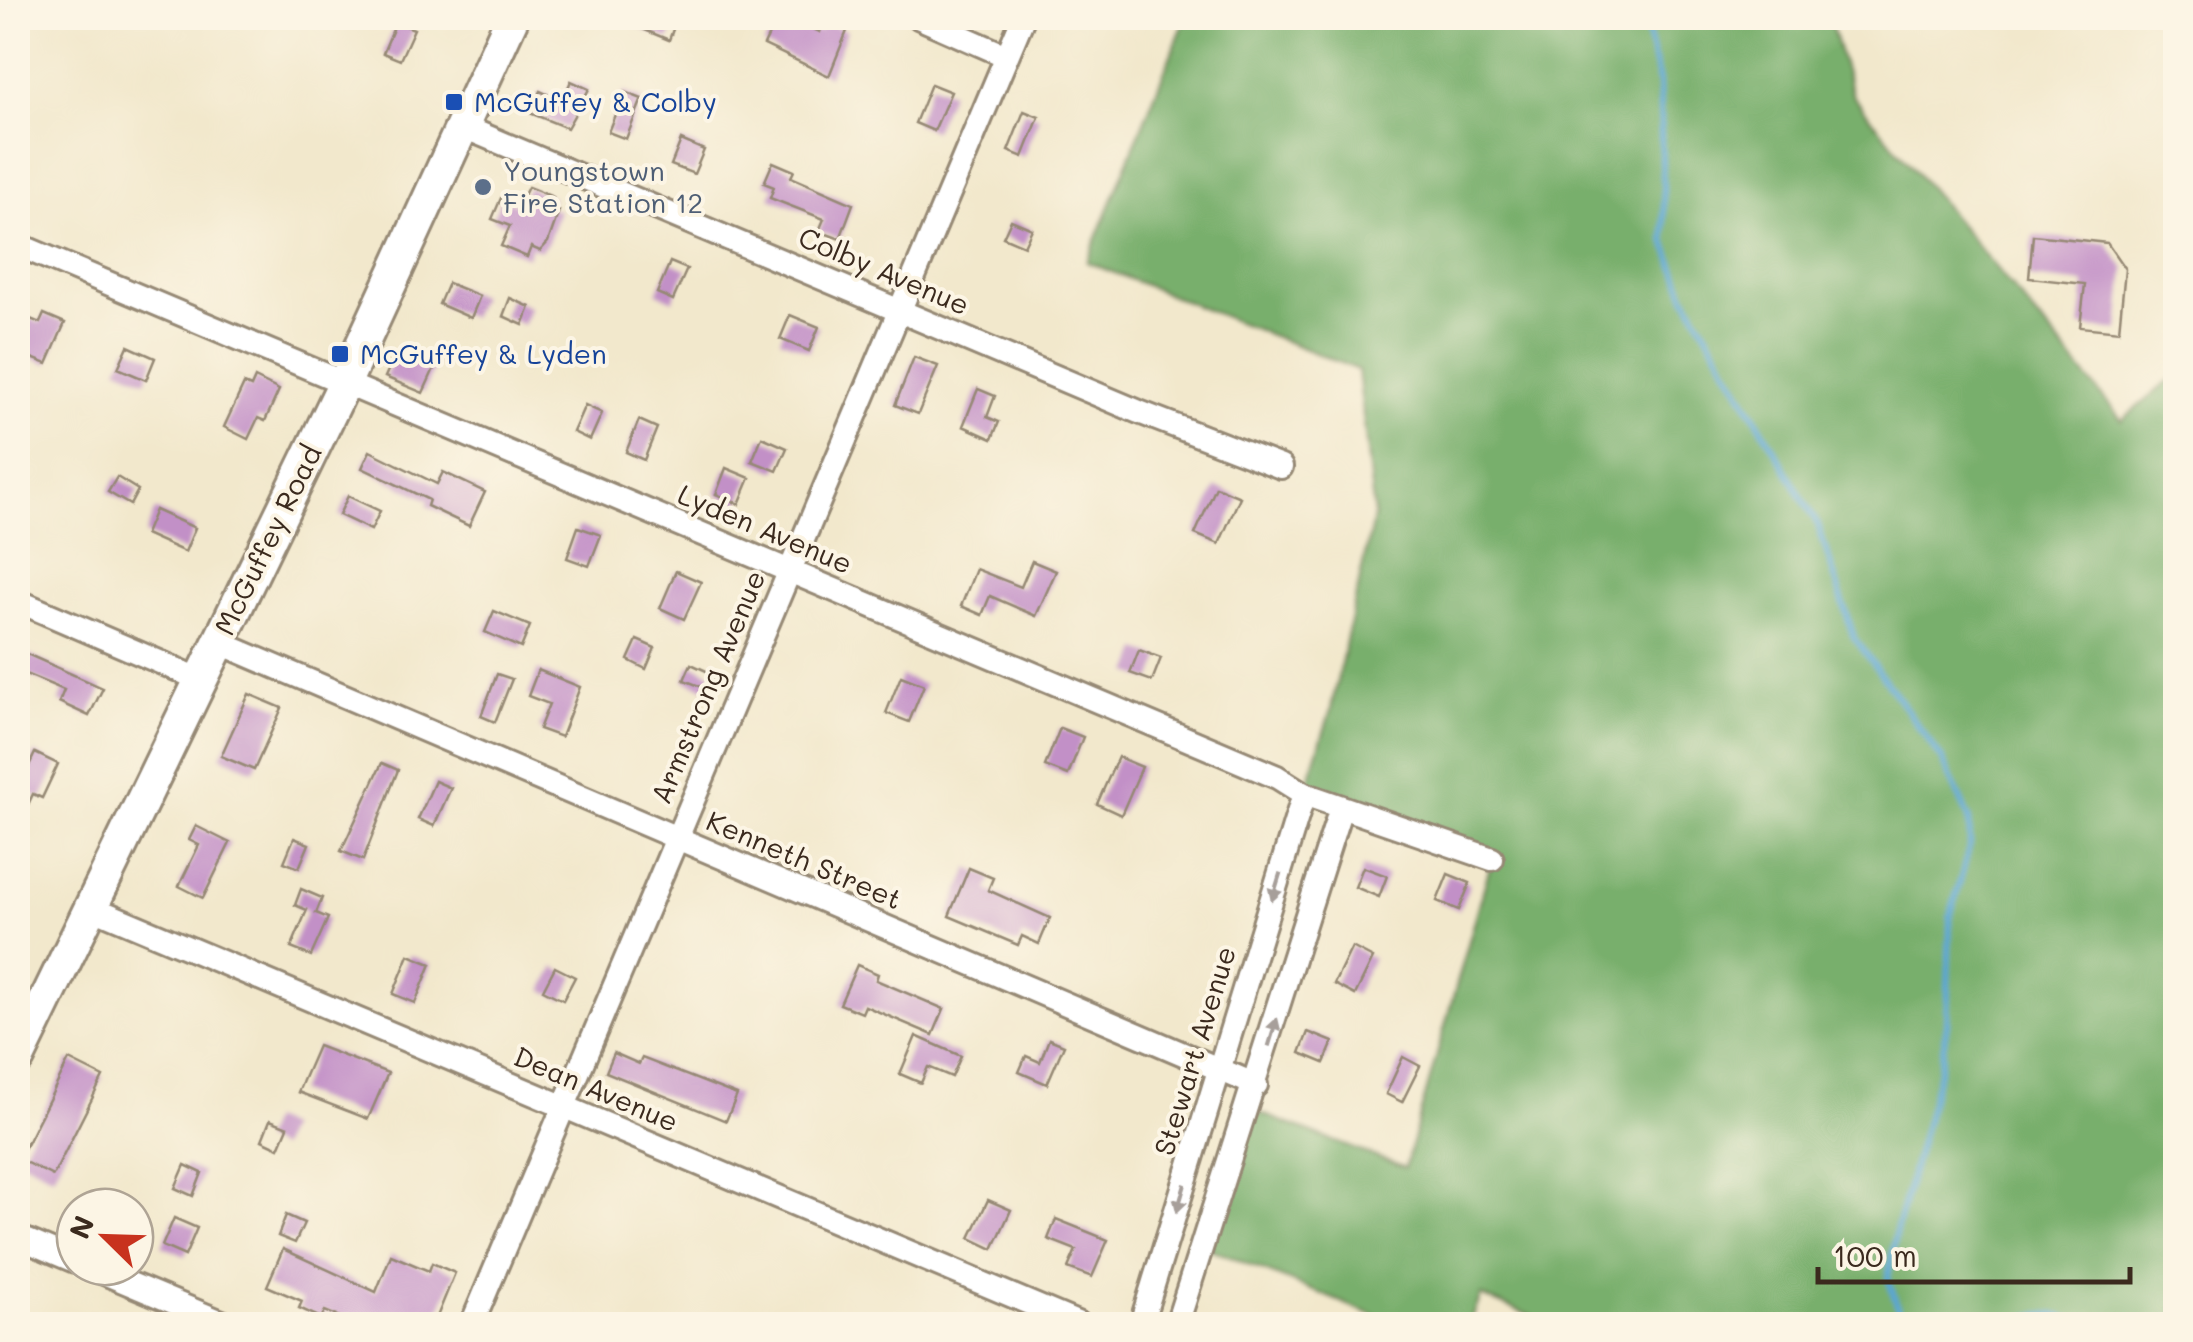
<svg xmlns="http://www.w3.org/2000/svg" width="2193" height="1342" font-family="Mali,sans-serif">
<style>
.forest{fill:#78af6c;stroke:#5a6c45;stroke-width:2.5}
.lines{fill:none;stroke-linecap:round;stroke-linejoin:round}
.stream{stroke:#5aa6d2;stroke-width:6}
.building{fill:#c290c7}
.street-casing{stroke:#968975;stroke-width:28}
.secondary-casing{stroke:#968975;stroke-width:38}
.street{stroke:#fff;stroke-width:22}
.secondary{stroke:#fff;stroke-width:32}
.oneway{fill:#a79f9a}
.transit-dot{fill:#1a4fb4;stroke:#fcf5e5;stroke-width:4}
.service-dot{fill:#5c6f8a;stroke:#fcf5e5;stroke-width:4}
.labels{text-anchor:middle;stroke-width:8;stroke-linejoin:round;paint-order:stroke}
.transit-label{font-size:28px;fill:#164399;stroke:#fcf5e5;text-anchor:start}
.service-label{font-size:28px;fill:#4e5e75;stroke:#fcf5e5;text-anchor:start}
.street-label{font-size:28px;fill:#3b2a1e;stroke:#fcf5e5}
</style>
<rect width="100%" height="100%" fill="#fcf5e5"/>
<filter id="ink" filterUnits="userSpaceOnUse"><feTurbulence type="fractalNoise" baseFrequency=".01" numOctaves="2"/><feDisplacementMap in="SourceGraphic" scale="20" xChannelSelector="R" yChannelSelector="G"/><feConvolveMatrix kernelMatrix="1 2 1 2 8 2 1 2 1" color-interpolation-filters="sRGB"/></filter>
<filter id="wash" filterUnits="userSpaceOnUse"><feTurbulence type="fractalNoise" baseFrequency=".0048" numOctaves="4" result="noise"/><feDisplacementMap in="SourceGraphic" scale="40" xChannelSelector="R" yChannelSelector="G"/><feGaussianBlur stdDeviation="2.25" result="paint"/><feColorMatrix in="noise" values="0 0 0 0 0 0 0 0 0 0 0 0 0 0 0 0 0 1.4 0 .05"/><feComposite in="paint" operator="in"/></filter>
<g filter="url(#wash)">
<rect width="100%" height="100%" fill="#f2e8cc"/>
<polygon class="forest" points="1186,18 1829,18 1853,96 2122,420 2175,376 2175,1324 1551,1324 1481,1296 1470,1324 1395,1324 1203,1246 1249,1109 1405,1168 1492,859 1304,794 1330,713 1374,515 1358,370 1087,262"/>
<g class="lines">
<g class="stream">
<polyline points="1644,18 1659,82 1665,241 1686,297 1818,525 1854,637 1942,759 1969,818 1970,844 1950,918 1947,1024 1940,1068 1895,1235 1888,1278 1903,1324"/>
<path d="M2013,1324c24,-15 43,-11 68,0"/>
</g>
</g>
<g id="blocks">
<g class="building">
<polygon points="616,18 656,18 675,24 669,40"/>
<polygon points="777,18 788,18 820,32 824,22 847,31 829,76 764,45"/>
<polygon points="396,22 414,29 400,60 383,53"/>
<polygon points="571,81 589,89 567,128 530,113 540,91 562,101"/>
<polygon points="931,84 951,92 934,131 915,123"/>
<polygon points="624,92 642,99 626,139 608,132"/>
<polygon points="1024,111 1039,117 1023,157 1008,151"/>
<polygon points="681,140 704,150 694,174 671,165"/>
<polygon points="773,162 794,171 791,177 853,204 840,239 819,231 824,219 770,198 774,187 764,183"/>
<polygon points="528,187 553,197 549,207 559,211 548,242 540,251 531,247 527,257 501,246 510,226 492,219 501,198 519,205"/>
<polygon points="1011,220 1032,229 1024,246 1003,237"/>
<polygon points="2033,235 2107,243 2125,269 2119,331 2080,327 2085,284 2029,278"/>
<polygon points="670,262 687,269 673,300 657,293"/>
<polygon points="448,283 480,296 471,318 439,304"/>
<polygon points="510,298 530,307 523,325 503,316"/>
<polygon points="18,314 40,323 44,314 65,323 47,364 19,353 24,340 18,337"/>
<polygon points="790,315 819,327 809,351 780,339"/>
<polygon points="128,346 155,358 146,380 118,368"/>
<polygon points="395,355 418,365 422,355 437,362 423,393 385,377"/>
<polygon points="914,357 938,366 918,414 895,405"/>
<polygon points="255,378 279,390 265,421 258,418 248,439 224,427 244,384 251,387"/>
<polygon points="978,389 995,396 987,417 999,422 992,439 963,426"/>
<polygon points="585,405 602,413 590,440 573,432"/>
<polygon points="639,420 657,428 644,460 626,452"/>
<polygon points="762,437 787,448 777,471 752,461"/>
<polygon points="370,451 437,484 443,472 485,492 469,526 427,506 429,500 362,468"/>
<polygon points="726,468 750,478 739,504 716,494"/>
<polygon points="117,477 138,490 130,505 108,492"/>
<polygon points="1216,487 1240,497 1219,544 1195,534"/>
<polygon points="348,496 380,511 371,530 339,515"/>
<polygon points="155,510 195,528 185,552 145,534"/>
<polygon points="578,527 601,535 589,566 567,558"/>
<polygon points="1032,561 1056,571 1036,616 990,596 982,615 961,606 976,569 1021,587"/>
<polygon points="676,571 701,582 684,619 660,608"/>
<polygon points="494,611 530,626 521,648 485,632"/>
<polygon points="637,640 655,648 646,669 628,660"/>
<polygon points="18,650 103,688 89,716 59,702 64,690 18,671"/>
<polygon points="1139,650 1161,658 1152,681 1130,673"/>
<polygon points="691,664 713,674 707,689 684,680"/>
<polygon points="538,670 580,687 561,737 539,729 549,704 528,696"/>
<polygon points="497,674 512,679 495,722 481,716"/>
<polygon points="901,676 924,685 909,722 886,713"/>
<polygon points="249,694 282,708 254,770 221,756"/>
<polygon points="1060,728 1083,737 1068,775 1045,766"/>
<polygon points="35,753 58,764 42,798 33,794 18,826 18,789"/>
<polygon points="1118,757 1142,767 1121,815 1097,804"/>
<polygon points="382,763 398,770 363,860 341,851"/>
<polygon points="435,781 451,788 434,826 418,819"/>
<polygon points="196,826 230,843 203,898 179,886 199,845 189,840"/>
<polygon points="294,838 309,844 299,868 284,862"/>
<polygon points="1363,867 1387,876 1379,897 1355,887"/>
<polygon points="969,868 993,878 988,890 1050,918 1039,944 1022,936 1018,945 949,916"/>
<polygon points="1448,874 1470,883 1459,910 1437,901"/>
<polygon points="301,889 322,898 316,913 328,918 311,956 291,948 307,910 295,905"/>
<polygon points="1352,947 1373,958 1355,995 1334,984"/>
<polygon points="409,955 431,964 415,1003 393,994"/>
<polygon points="857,965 878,974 876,980 944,1009 933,1035 865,1006 862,1013 840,1004"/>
<polygon points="555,967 575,977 563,1000 543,990"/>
<polygon points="1308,1032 1333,1042 1324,1063 1300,1053"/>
<polygon points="916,1036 961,1056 952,1077 928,1067 921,1083 900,1074"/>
<polygon points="1049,1039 1064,1045 1047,1084 1019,1072 1026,1056 1040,1062"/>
<polygon points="318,1046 388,1073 368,1119 298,1092"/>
<polygon points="614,1053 639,1064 642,1058 737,1095 726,1121 606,1072"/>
<polygon points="1403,1057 1420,1066 1402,1102 1386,1094"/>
<polygon points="69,1060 103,1077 53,1176 19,1159"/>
<polygon points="270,1120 288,1127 279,1148 262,1140"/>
<polygon points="185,1165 202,1173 193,1196 175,1188"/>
<polygon points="988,1200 1011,1210 993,1249 970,1238"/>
<polygon points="286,1215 304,1223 295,1243 278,1236"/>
<polygon points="174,1218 197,1228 185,1256 162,1246"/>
<polygon points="1056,1219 1108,1240 1092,1277 1068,1268 1076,1250 1048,1239"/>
<polygon points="283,1249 376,1292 391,1255 429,1271 432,1263 455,1273 434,1324 357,1324 325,1311 321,1318 299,1308 302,1301 267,1286"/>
</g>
</g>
</g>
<g filter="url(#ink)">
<use href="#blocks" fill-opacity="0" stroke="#968975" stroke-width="2.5"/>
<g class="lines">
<defs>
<g id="street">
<polyline points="920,18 1004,55"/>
<polyline points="464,127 1139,412 1281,467"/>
<polyline points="18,245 1277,777 1304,794 1492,859"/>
<polyline points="18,601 199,679"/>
<polyline points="218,642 1256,1085"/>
<polyline points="91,907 1079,1324"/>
<polyline points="18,1237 75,1261"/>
<polyline points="90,1267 226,1324"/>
<polyline points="472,1324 1023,18"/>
<polyline points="1141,1324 1304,794"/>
<polyline points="1177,1324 1341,808"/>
</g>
<polyline id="secondary" points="18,1058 345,382 512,18"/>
</defs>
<use href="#street" class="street-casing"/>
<use href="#secondary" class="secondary-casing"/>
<use href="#street" class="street"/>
<use href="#secondary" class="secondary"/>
</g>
<defs><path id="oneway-solid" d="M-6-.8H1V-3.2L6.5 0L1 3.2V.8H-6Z" transform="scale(2.5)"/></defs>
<g class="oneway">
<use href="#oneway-solid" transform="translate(1276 887) rotate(107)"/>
<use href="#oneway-solid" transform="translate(1273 1032) rotate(-73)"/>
<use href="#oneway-solid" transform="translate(1181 1198) rotate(106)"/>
</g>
</g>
<g class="transit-dot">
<rect x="444" y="92" width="20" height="20" rx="5"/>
<rect x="330" y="344" width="20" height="20" rx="5"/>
</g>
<circle class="service-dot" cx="483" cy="187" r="10"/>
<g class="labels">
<g class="transit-label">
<text x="474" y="112">McGuffey &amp; Colby</text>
<text x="360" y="364">McGuffey &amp; Lyden</text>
</g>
<g class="service-label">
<text x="503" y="181">Youngstown<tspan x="503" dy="32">Fire Station 12</tspan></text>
</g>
<g class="street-label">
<text transform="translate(884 271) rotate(23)" y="10">Colby Avenue</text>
<text transform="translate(765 529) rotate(23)" y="10">Lyden Avenue</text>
<text transform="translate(268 540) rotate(-64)" y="10">McGuffey Road</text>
<text transform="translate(708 687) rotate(-67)" y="10">Armstrong Avenue</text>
<text transform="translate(804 860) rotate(23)" y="10">Kenneth Street</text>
<text transform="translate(1195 1051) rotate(-73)" y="10">Stewart Avenue</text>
<text transform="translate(596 1089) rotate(23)" y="10">Dean Avenue</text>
</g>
</g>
<rect width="2193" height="1342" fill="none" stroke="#fcf5e5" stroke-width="60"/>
<g transform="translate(105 1237) rotate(293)"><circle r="48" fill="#fcf5e5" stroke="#afa495" stroke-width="2.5"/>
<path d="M0-8L18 38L0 25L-18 38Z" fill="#c8321e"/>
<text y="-15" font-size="28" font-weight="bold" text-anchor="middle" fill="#3b2a1e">N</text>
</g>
<path d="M1818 1267v15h312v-15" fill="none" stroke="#3b2a1e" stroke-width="5"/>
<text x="1833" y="1267" font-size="30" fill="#3b2a1e" stroke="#fcf5e5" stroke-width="8" paint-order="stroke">100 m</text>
</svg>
